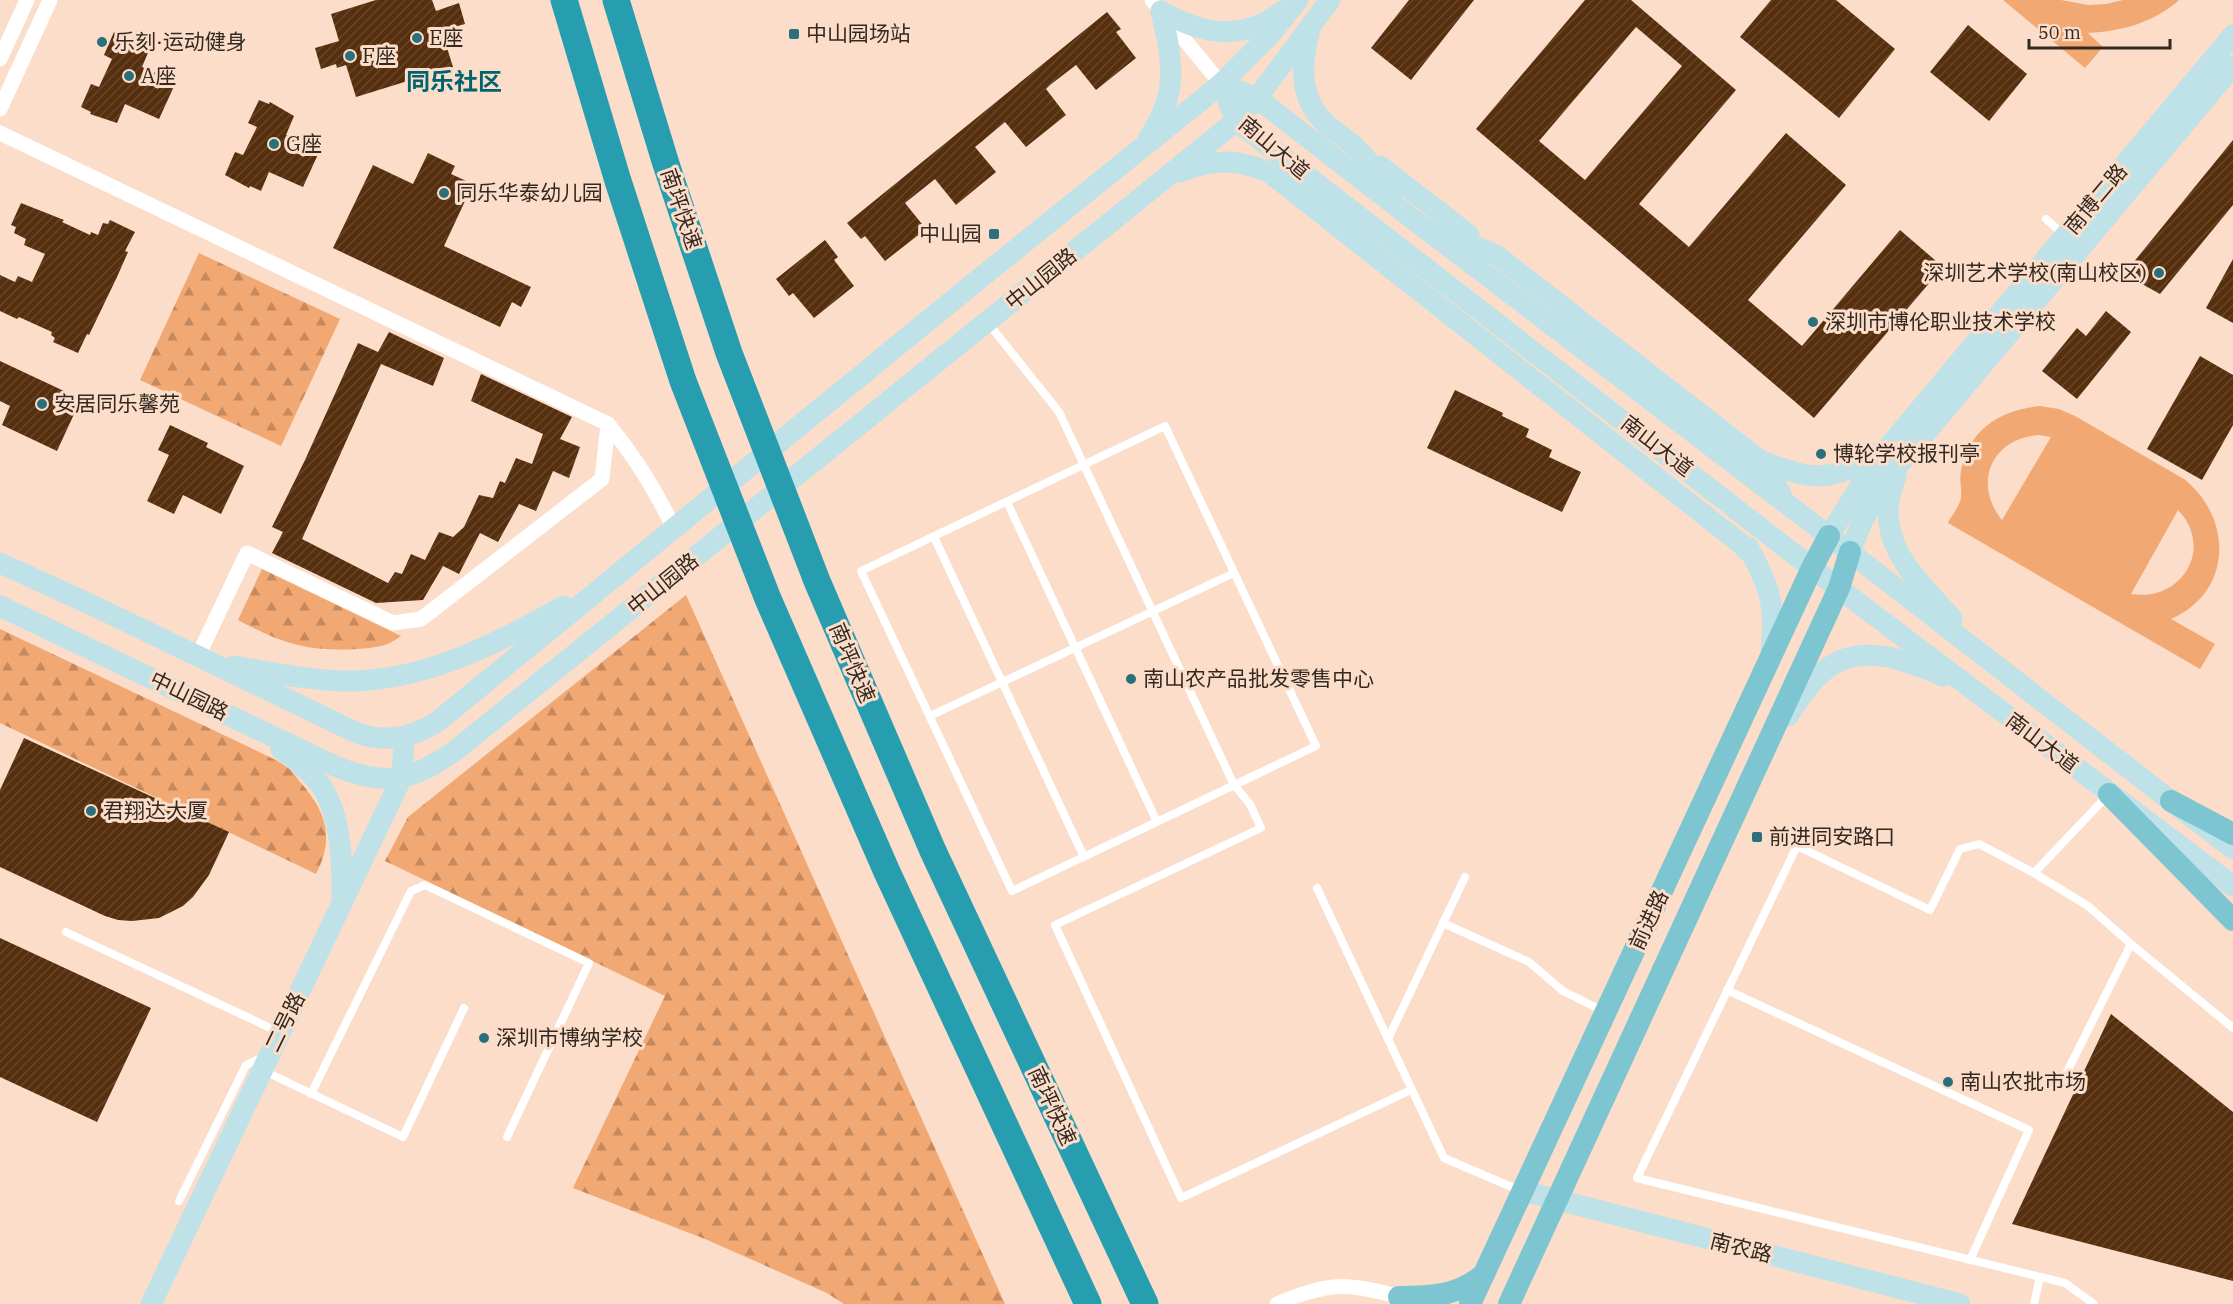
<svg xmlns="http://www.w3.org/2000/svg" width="2233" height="1304" font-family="'IBM Plex Serif','Noto Sans SC',serif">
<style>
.forest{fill:url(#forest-firs)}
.pitch{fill:#f2a872;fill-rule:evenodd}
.building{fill:url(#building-hatch);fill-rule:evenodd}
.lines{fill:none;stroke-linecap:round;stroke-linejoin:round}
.lane{stroke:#fff;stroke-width:8}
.street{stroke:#fff;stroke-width:15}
.secondary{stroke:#bee2e7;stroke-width:21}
.primary{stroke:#7dc5d0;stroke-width:22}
.highway{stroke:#279eb0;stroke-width:27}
.poi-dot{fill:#29707c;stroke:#fbddc9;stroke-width:2}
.labels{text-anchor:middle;stroke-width:6;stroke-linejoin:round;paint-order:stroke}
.poi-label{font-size:21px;fill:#332921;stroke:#fbddc9;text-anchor:start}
.street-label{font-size:21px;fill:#332921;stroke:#fbddc9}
.quarter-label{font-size:24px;font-weight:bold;fill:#006370;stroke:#fbddc9}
</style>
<defs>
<pattern id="forest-firs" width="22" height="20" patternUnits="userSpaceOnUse" patternTransform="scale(1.5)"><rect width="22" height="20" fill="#f2a872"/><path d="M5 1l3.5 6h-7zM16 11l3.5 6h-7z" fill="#c5895d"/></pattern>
<pattern id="building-hatch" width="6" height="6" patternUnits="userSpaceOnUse" patternTransform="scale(1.5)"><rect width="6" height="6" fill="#562f0e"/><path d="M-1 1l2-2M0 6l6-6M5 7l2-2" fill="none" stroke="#664528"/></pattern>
</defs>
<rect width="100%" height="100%" fill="#fbddc9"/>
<g class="forest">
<polygon points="199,253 340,319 281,446 140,380"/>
<path d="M262,569l139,67c-5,3 -10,7 -16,9 -22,6 -65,6 -87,0 -21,-5 -41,-15 -60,-25z"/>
<polygon points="686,595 1005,1304 844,1304 827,1293 705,1239 573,1188 665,996 385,861 408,817"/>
<path d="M0,629l251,119c12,6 27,12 37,20 5,3 8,9 12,14 26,29 35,56 16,92l-316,-151z"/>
</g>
<g class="pitch">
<path d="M2003,0h58l27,5 18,-1 17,-4h56c-26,23 -57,31 -91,33l15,14 -18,21z"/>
<path d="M2040,406l19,3 16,7 109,63c49,39 49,113 -13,140l44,25 -15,25 -252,-146c3,-7 12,-17 13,-25 1,-9 -2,-18 0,-27 8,-42 39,-61 79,-65zM2039,435l12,2 -49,83c-30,-37 -10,-82 37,-85zM2178,510c37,39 3,92 -47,84z"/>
</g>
<g class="building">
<polygon points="376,0 432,0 436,11 459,3 465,24 451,28 452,32 443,35 453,67 356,97 346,65 337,68 336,64 321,69 315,48 339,41 331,14"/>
<polygon points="1409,0 1474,0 1411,80 1371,48"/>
<path d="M1585,0h46l105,90 -97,114 50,43 97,-114 60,52 -98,115 54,46 98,-116 43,37 -129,151 -338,-289zM1636,27l46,39 -97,114 -46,-39z"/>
<polygon points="1771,0 1836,0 1895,49 1839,118 1740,37"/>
<polygon points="1107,12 1121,29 1116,32 1136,58 1096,90 1076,65 1050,85 1046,89 1066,115 1026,147 1005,122 980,143 975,147 996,172 956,205 935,179 905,203 926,229 885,261 865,236 861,239 847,223"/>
<polygon points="1968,25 2027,74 1989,121 1930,72"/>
<polygon points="114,32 141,41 140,43 150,48 142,67 176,82 159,119 125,104 117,123 90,114 91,112 81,107 91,84 99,87 105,74 112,59 104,55"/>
<polygon points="259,100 269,104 270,102 294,116 286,135 320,150 303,187 269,172 261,191 250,186 249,188 225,175 235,152 243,155 257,127 248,123"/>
<polygon points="2233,140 2233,205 2160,294 2124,274"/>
<polygon points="428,153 455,166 451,174 473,184 444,246 531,287 521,307 512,302 500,327 333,248 373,165 413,184"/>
<polygon points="21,203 64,220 62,222 90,235 91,232 98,235 103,223 108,224 110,220 135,232 125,251 128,252 117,277 89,335 87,334 78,353 53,342 55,338 51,335 52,332 19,317 17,319 0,311 0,275 15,282 18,276 32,282 45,254 24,245 26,239 14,233 16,227 11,225"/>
<polygon points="825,240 838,257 834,260 854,286 814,318 793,293 789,296 776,279"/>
<polygon points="2233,259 2233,323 2206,308"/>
<polygon points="2106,311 2131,332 2077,399 2042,371 2077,328 2086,336"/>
<polygon points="389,332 444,358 433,386 381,364 302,539 388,583 395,572 402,574 411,554 425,560 439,532 453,537 464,527 479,495 493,498 500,481 505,483 516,458 532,464 543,434 471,401 481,374 572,417 560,439 580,447 569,478 553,471 536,511 519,504 498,542 480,533 459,574 443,566 423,600 376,603 272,553 283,532 272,527 305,460 358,343 378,352"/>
<polygon points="2200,356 2233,375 2233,425 2202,480 2147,449"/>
<polygon points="0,361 81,399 57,451 2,425 10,406 0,401"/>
<polygon points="1455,390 1503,413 1502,416 1529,429 1526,437 1552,450 1549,457 1581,472 1562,512 1427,448"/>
<polygon points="170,425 208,443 206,447 244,466 221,514 183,495 174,514 147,501 169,455 158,450"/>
<polygon points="24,738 229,832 209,875 193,897 183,906 159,918 132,921 118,920 105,916 0,867 0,790"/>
<polygon points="0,938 151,1008 97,1122 0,1077"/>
<polygon points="2111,1014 2233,1112 2233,1281 2012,1224"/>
</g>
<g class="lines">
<g class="lane">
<polyline points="2046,219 2063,234"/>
<polyline points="988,323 1059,412 1234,785 1250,804 1261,828 1055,925 1181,1198 1411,1090"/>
<polygon points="1165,426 1316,746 1012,891 861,571"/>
<polyline points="1007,502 1157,822"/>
<polyline points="934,537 1084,857"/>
<polyline points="930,716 1234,573"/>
<polyline points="2034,873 2108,795"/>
<polyline points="1317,888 1444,1158 1521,1191"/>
<polyline points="1443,923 1529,962 1563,991 1605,1012"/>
<polyline points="66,932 279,1032"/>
<polyline points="1727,990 2029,1130 1970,1260"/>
<polyline points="1388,1039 1465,877"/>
<polyline points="264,1071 403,1137 464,1008"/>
<polyline points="2063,1080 2131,944"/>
<polyline points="311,1094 411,891 425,885 589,963 507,1137"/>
<polyline points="179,1201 246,1065 265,1056"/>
<polyline points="2034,1304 2040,1277"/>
<polyline points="2094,1304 2065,1283 1637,1178 1797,846 1930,910 1960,849 1979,844 2034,873 2088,906 2131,944 2233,1028"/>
</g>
<g class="street">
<polyline points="1152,0 1221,84"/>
<polyline points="0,59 27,0"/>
<polyline points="0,109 50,0"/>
<path d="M0,133l608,291c27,33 48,66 66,105"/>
<polyline points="198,656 247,553 393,623 421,619 602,479 608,424"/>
<path d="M1277,1304c50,-22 71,-22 122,-7"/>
</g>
<g class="secondary">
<path d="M1161,11c42,24 81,31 122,0"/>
<path d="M1309,34c-9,32 -9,66 17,90 10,9 23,16 32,26 13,13 23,29 34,44"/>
<polyline points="1221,84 1236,121 1812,568 2233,886"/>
<polyline points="1221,84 1257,98 1410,217 1829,536 2233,849"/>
<path d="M1148,139c31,-45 25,-77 13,-128"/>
<polyline points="1380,166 1469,235"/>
<path d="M1181,172c32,-14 59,-13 89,1l471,371 13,13"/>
<polyline points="1441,231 1496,255 1761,461 1781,494"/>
<path d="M1758,460c57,20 68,25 122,-8"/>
<path d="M1896,477c-26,61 18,100 56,141"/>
<polyline points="1829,536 1860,486 1890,445 2233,35"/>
<path d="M1748,547c22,40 28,58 23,104"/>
<polyline points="1850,552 1862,522 1887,479 2233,66"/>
<path d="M0,563l96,44 261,126c29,10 54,5 80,-11l526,-430 258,-208 49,-49 28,-35"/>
<path d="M0,606l337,161c50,20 75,14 119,-17l780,-629 21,-23 73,-98"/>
<path d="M234,666c35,6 72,14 108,15 80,2 154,-37 222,-75"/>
<path d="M1788,716c29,-45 51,-71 108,-57 16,5 33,10 47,17"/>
<path d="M281,749c14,11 31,23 41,38 20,32 20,74 20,110"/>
<polyline points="1523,1191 1960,1304"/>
<polyline points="151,1304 402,777 404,737"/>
</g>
<g class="primary">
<polyline points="2109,794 2233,920"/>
<polyline points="2171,801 2233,834"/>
<path d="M1399,1297c31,0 60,-1 85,-23"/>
<polyline points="1470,1304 1812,568 1829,536"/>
<polyline points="1509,1304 1839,588 1850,552"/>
</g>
<g class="highway">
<polyline points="564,0 618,181 683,381 768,599 887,872 1088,1304"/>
<polyline points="616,0 666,164 729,353 817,581 933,851 1145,1304"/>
</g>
</g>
<g class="poi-dot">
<rect x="788" y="28" width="12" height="12" rx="3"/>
<circle cx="417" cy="38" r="6"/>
<circle cx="102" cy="42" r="6"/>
<circle cx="350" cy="56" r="6"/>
<circle cx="129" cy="76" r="6"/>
<circle cx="274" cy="144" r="6"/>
<circle cx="444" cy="193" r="6"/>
<rect x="988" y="228" width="12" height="12" rx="3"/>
<circle cx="2159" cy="273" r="6"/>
<circle cx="1813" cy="322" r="6"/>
<circle cx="42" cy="404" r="6"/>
<circle cx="1821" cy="454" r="6"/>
<circle cx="1131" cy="679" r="6"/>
<circle cx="91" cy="811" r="6"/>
<rect x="1751" y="831" width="12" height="12" rx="3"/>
<circle cx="484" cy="1038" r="6"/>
<circle cx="1948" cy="1082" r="6"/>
</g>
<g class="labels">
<g class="poi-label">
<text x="806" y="41">中山园场站</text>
<text x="429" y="45">E座</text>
<text x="114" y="49">乐刻·运动健身</text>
<text x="362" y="63">F座</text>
<text x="141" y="83">A座</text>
<text x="286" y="151">G座</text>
<text x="456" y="200">同乐华泰幼儿园</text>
<text x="982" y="241" text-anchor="end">中山园</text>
<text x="2147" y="280" text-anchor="end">深圳艺术学校(南山校区)</text>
<text x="1825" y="329">深圳市博伦职业技术学校</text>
<text x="54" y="411">安居同乐馨苑</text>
<text x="1833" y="461">博轮学校报刊亭</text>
<text x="1143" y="686">南山农产品批发零售中心</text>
<text x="103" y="818">君翔达大厦</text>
<text x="1769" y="844">前进同安路口</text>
<text x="496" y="1045">深圳市博纳学校</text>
<text x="1960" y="1089">南山农批市场</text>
</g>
<g class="street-label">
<text transform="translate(1274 148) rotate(40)" y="7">南山大道</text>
<text transform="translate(2096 199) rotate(-50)" y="7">南博二路</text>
<text transform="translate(681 209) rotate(71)" y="7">南坪快速</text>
<text transform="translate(1041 279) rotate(-39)" y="7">中山园路</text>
<text transform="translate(1657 446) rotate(38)" y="7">南山大道</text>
<text transform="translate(663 584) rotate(-39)" y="7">中山园路</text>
<text transform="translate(852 663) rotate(67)" y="7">南坪快速</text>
<text transform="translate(189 696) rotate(26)" y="7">中山园路</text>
<text transform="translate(2042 743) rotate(37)" y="7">南山大道</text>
<text transform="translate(1649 920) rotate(-65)" y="7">前进路</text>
<text transform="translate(285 1022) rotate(-64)" y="7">二号路</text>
<text transform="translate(1052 1106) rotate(65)" y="7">南坪快速</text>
<text transform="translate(1741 1248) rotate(14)" y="7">南农路</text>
</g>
<g class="quarter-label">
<text x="454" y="90">同乐社区</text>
</g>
</g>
<path d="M2029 39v9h141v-9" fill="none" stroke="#332921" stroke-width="3"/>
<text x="2038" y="39" font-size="18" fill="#332921" stroke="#fbddc9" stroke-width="4.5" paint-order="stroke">50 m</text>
</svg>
